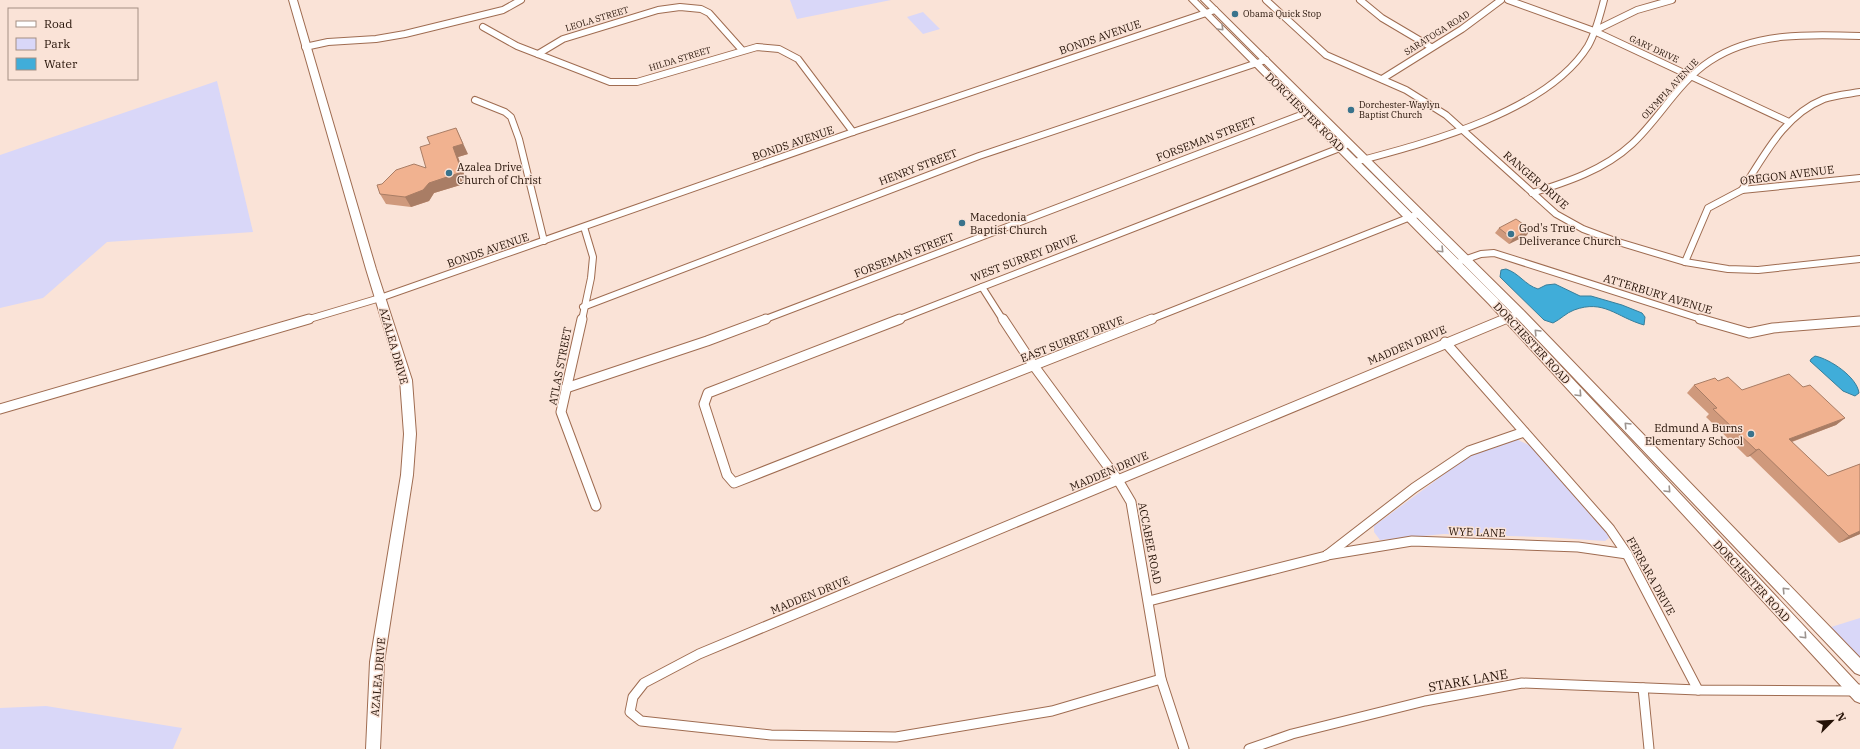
<svg xmlns="http://www.w3.org/2000/svg" width="1860" height="749" font-family="'IBM Plex Serif',serif">
<style>
.green{fill:#d9d7f8}
.water{fill:#40add9;stroke:#387e9a}
.lines{fill:none;stroke-linecap:round;stroke-linejoin:round}
.street-far1-casing{stroke:#9f6c51;stroke-width:8}
.street-casing{stroke:#9f6c51;stroke-width:11}
.secondary-casing{stroke:#9f6c51;stroke-width:2}
.street-far1{stroke:#fff;stroke-width:6}
.street{stroke:#fff;stroke-width:9}
.secondary{fill:#fff;fill-rule:evenodd}
.wall{fill:#cf997c}
.shaded-wall{fill:#a97d65}
.building{fill:#f1b290;stroke:#a97d65}
.oneway{stroke:#9c948f}
.poi-dot{fill:#39738c;stroke:#fae3d7;stroke-width:1.5}
.labels{text-anchor:middle;stroke-width:3;stroke-linejoin:round;paint-order:stroke}
.far-poi-label{font-size:9px;fill:#241106;stroke:#fae3d7;text-anchor:start}
.far-street-label{font-size:9px;fill:#241106;stroke:#fae3d7}
.street-label{font-size:11px;fill:#241106;stroke:#fae3d7}
.poi-label{font-size:11px;fill:#241106;stroke:#fae3d7;text-anchor:start}
.near-street-label{font-size:13px;fill:#241106;stroke:#fae3d7}
</style>
<rect width="100%" height="100%" fill="#fae3d7"/>
<g class="green">
<polygon points="790,0 891,0 797,19"/>
<polygon points="923,12 940,29 923,34 907,17"/>
<polygon points="217,81 253,232 107,242 43,298 0,308 0,155"/>
<polygon points="1516,439 1533,447 1606,530 1609,538 1605,541 1543,537 1444,534 1380,540 1374,532 1374,526 1473,453"/>
<polygon points="1860,618 1860,660 1828,628"/>
<polygon points="46,706 182,728 173,749 0,749 0,708"/>
</g>
<g class="water">
<path d="M1506,269c13,4 19,16 32,20l8,-4 9,-1 25,12h11l31,9 20,8 3,4 -1,8c-28,-8 -40,-26 -70,-15 -8,3 -13,9 -21,13l-9,-3 -44,-43 1,-7z"/>
<path d="M1815,356c15,3 42,21 44,37l-4,3 -12,-5 -33,-30 1,-2z"/>
</g>
<g class="lines">
<defs>
<g id="street-far1">
<polyline points="1266,0 1326,55 1406,90 1446,115 1556,214 1583,229 1615,241 1685,262 1728,269 1758,270 1860,259"/>
<polyline points="1360,0 1382,18 1431,47"/>
<polyline points="1508,0 1594,31 1789,122"/>
<polyline points="483,27 517,46 610,82 637,82 757,47 779,49 798,59 853,132"/>
<polyline points="1594,31 1637,10 1672,0"/>
<polyline points="305,47 328,42 376,39 405,34 503,10 521,0"/>
<polyline points="538,54 563,39 658,10 680,7 701,9 709,13 742,50"/>
<polyline points="1382,79 1462,29 1501,0"/>
<polyline points="475,100 505,112 511,117 519,139 544,241"/>
<path d="M1355,162c71,-19 192,-50 233,-116 8,-14 12,-31 16,-46"/>
<path d="M1742,190c22,-34 42,-75 82,-91 11,-4 24,-5 36,-7"/>
<path d="M1532,193c35,-11 72,-23 100,-49 28,-26 46,-62 78,-83 43,-29 101,-27 150,-25"/>
<polyline points="1461,261 1481,254 1494,253 1704,320"/>
<polyline points="1685,262 1708,208 1742,190 1860,178"/>
<polyline points="982,287 1003,320"/>
<polyline points="583,307 979,156 1266,60"/>
<polyline points="306,320 380,298 853,132 1215,10"/>
<polyline points="582,320 591,278 593,257 584,227"/>
<polyline points="763,320 1314,110"/>
<polyline points="897,320 1345,146"/>
<polyline points="1149,320 1418,214"/>
<polyline points="1502,320 1519,313"/>
</g>
<g id="street">
<polyline points="582,319 561,412 596,506"/>
<polyline points="900,319 708,393 704,404 727,475 734,483 1152,319"/>
<polyline points="1003,319 1034,366 1118,480 1131,502 1161,679 1184,749"/>
<polyline points="1700,319 1749,333 1773,328 1860,321"/>
<polyline points="1445,342 1610,529 1627,554 1698,690"/>
<polyline points="566,388 707,341 766,319"/>
<polyline points="0,409 309,319"/>
<polyline points="1327,555 1412,541 1578,547 1627,554"/>
<polyline points="1149,601 1326,556 1414,488 1469,451 1524,432"/>
<polyline points="1161,679 1052,711 896,737 771,735 641,721 630,712 633,697 644,683 699,654 1505,319"/>
<polyline points="1643,688 1649,749"/>
<polyline points="1249,749 1292,734 1425,701 1522,683 1698,690 1855,691 1860,689"/>
</g>
<g id="secondary">
<polygon points="289,0 297,0 376,269 412,380 416,434 413,475 384,662 380,749 366,749 370,662 401,475 404,434 400,380 366,269"/>
<polygon points="1189,0 1197,0 1497,298 1860,686 1860,703 1855,701 1489,304"/>
<polygon points="1201,0 1209,0 1523,310 1860,658 1860,675 1855,673 1515,316"/>
</g>
</defs>
<use href="#street-far1" class="street-far1-casing"/>
<use href="#street" class="street-casing"/>
<use href="#secondary" class="secondary-casing"/>
<use href="#street-far1" class="street-far1"/>
<use href="#street" class="street"/>
<use href="#secondary" class="secondary"/>
</g>
<g class="wall">
<polygon points="430,144 468,154 458,157 467,183 434,193 429,201 411,207 386,204 380,194 426,168"/>
<polygon points="1499,228 1527,235 1509,244 1495,233"/>
<polygon points="1718,381 1742,390 1803,387 1845,418 1836,425 1792,442 1828,476 1860,464 1860,534 1839,543 1750,456 1747,457 1706,417 1709,414 1687,393 1694,385"/>
</g>
<g class="shaded-wall">
<polygon points="456,128 468,154 458,157 467,183 434,193 429,201 411,207 405,197 429,183 453,147"/>
<polygon points="1530,229 1527,235 1509,244 1513,239"/>
<polygon points="1845,418 1836,425 1780,446 1789,439"/>
<polygon points="1759,449 1750,456 1747,457 1756,450"/>
<polygon points="1860,531 1860,534 1839,543 1849,536"/>
</g>
<g class="building">
<polygon points="456,128 463,144 453,147 462,172 429,183 423,190 405,197 380,194 377,185 382,184 396,170 414,164 426,168 420,147 430,144 427,137"/>
<polygon points="1516,219 1530,229 1513,239 1499,228"/>
<polygon points="1789,374 1803,387 1810,385 1845,418 1789,439 1828,476 1860,464 1860,531 1849,536 1759,449 1756,450 1713,409 1717,408 1694,385 1715,378 1718,381 1728,377 1742,390"/>
</g>
<defs><path id="oneway-chevron" d="M-2-3.5L2.5 0L-2 3.5" fill="none" stroke-width="1.6" stroke-linecap="round" stroke-linejoin="round"/></defs>
<g class="oneway">
<use href="#oneway-chevron" transform="translate(1221 28) rotate(45)"/>
<use href="#oneway-chevron" transform="translate(1441 250) rotate(45)"/>
<use href="#oneway-chevron" transform="translate(1537 332) rotate(-134)"/>
<use href="#oneway-chevron" transform="translate(1579 394) rotate(47)"/>
<use href="#oneway-chevron" transform="translate(1627 425) rotate(-134)"/>
<use href="#oneway-chevron" transform="translate(1668 490) rotate(47)"/>
<use href="#oneway-chevron" transform="translate(1785 590) rotate(-134)"/>
<use href="#oneway-chevron" transform="translate(1804 636) rotate(47)"/>
</g>
<g class="poi-dot">
<circle cx="1235" cy="14" r="4"/>
<circle cx="1351" cy="110" r="4"/>
<circle cx="449" cy="173" r="4"/>
<circle cx="962" cy="223" r="4"/>
<circle cx="1511" cy="234" r="4"/>
<circle cx="1751" cy="434" r="4"/>
</g>
<g class="labels">
<g class="far-poi-label">
<text x="1243" y="17">Obama Quick Stop</text>
<text x="1359" y="108">Dorchester-Waylyn<tspan x="1359" dy="10">Baptist Church</tspan></text>
</g>
<g class="far-street-label">
<text transform="translate(597 19) rotate(-17)" y="3">LEOLA STREET</text>
<text transform="translate(1437 33) rotate(-32)" y="3">SARATOGA ROAD</text>
<text transform="translate(1654 49) rotate(25)" y="3">GARY DRIVE</text>
<text transform="translate(680 59) rotate(-17)" y="3">HILDA STREET</text>
<text transform="translate(1670 89) rotate(-47)" y="3">OLYMPIA AVENUE</text>
</g>
<g class="street-label">
<text transform="translate(1100 37) rotate(-19)" y="4">BONDS AVENUE</text>
<text transform="translate(1305 112) rotate(45)" y="4">DORCHESTER ROAD</text>
<text transform="translate(1206 139) rotate(-21)" y="4">FORSEMAN STREET</text>
<text transform="translate(793 143) rotate(-19)" y="4">BONDS AVENUE</text>
<text transform="translate(918 167) rotate(-21)" y="4">HENRY STREET</text>
<text transform="translate(1787 175) rotate(-7)" y="4">OREGON AVENUE</text>
<text transform="translate(1536 180) rotate(41)" y="4">RANGER DRIVE</text>
<text transform="translate(488 250) rotate(-19)" y="4">BONDS AVENUE</text>
<text transform="translate(904 255) rotate(-21)" y="4">FORSEMAN STREET</text>
<text transform="translate(1024 258) rotate(-21)" y="4">WEST SURREY DRIVE</text>
<text transform="translate(1658 294) rotate(17)" y="4">ATTERBURY AVENUE</text>
<text transform="translate(1072 339) rotate(-21)" y="4">EAST SURREY DRIVE</text>
<text transform="translate(1532 343) rotate(47)" y="4">DORCHESTER ROAD</text>
<text transform="translate(1407 345) rotate(-23)" y="4">MADDEN DRIVE</text>
<text transform="translate(394 346) rotate(74)" y="4">AZALEA DRIVE</text>
<text transform="translate(560 366) rotate(-79)" y="4">ATLAS STREET</text>
<text transform="translate(1109 471) rotate(-23)" y="4">MADDEN DRIVE</text>
<text transform="translate(1477 532) rotate(2)" y="4">WYE LANE</text>
<text transform="translate(1150 543) rotate(79)" y="4">ACCABEE ROAD</text>
<text transform="translate(1651 576) rotate(61)" y="4">FERRARA DRIVE</text>
<text transform="translate(1752 581) rotate(47)" y="4">DORCHESTER ROAD</text>
<text transform="translate(810 595) rotate(-22)" y="4">MADDEN DRIVE</text>
<text transform="translate(378 677) rotate(-85)" y="4">AZALEA DRIVE</text>
</g>
<g class="poi-label">
<text x="457" y="171">Azalea Drive<tspan x="457" dy="13">Church of Christ</tspan></text>
<text x="970" y="221">Macedonia<tspan x="970" dy="13">Baptist Church</tspan></text>
<text x="1519" y="232">God's True<tspan x="1519" dy="13">Deliverance Church</tspan></text>
<text x="1743" y="432" text-anchor="end">Edmund A Burns<tspan x="1743" dy="13">Elementary School</tspan></text>
</g>
<g class="near-street-label">
<text transform="translate(1468 680) rotate(-10)" y="5">STARK LANE</text>
</g>
</g>
<rect x="8" y="8" width="130" height="72" fill="#fae3d7" stroke="#a48f83"/>
<rect x="16" y="21" width="20" height="6" fill="#ffffff" stroke="#a48f83"/>
<text x="44" y="28" font-size="12" fill="#241106">Road</text>
<rect x="16" y="38" width="20" height="12" fill="#d9d7f8" stroke="#a48f83"/>
<text x="44" y="48" font-size="12" fill="#241106">Park</text>
<rect x="16" y="58" width="20" height="12" fill="#40add9" stroke="#a48f83"/>
<text x="44" y="68" font-size="12" fill="#241106">Water</text>
<g transform="translate(1832 721) rotate(66)" stroke="#fae3d7" stroke-width="3" paint-order="stroke">
<path d="M0-3L7 15L0 10L-7 15Z" fill="#241106"/>
<text y="-6" font-size="11" font-weight="bold" text-anchor="middle" fill="#241106">N</text>
</g>
</svg>
